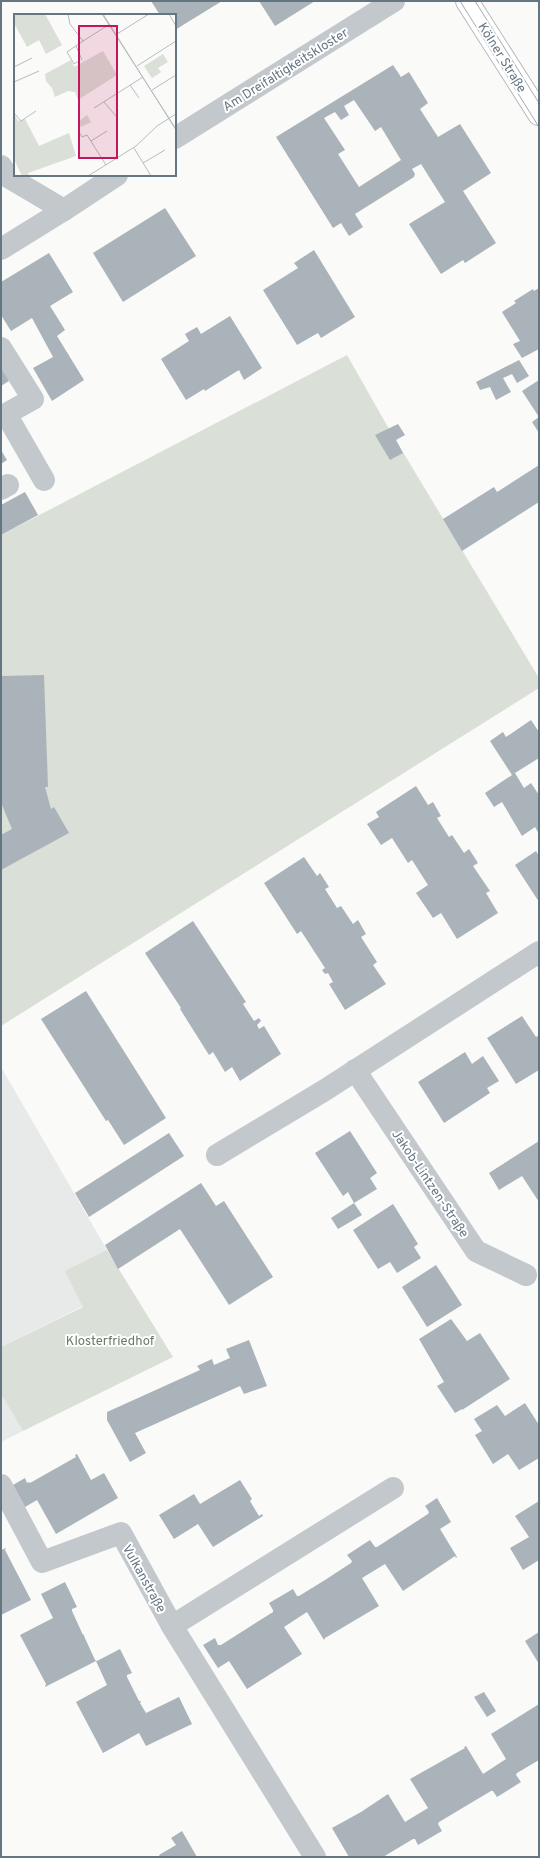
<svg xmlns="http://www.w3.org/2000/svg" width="540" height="1858" font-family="Overpass,sans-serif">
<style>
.built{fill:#e8e9e9}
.green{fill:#dadfd7}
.building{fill:#aab3b9;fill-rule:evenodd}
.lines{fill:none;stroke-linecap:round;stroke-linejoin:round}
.major-casing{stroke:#b5babe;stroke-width:24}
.minor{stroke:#c3c8cc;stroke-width:22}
.major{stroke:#fff;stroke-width:22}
.tram{stroke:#a2aab0;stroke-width:1}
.labels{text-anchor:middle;stroke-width:4;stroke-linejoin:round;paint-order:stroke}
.street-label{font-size:13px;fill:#657683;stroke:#fff}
.park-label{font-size:13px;fill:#687a64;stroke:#fff}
.inset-road{fill:none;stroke:#b5bdc2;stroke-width:1}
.view{fill:#c2185b;fill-opacity:0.15;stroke:#c2185b;stroke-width:2}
.inset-edge{fill:none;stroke:#657683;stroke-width:2}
</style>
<rect width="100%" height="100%" fill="#fafaf8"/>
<g class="built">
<polygon points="1,1067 107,1250 66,1271 83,1306 1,1347"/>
<polygon points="1,1394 23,1431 1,1442"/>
</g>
<g class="green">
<polygon points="347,355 389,429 539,678 539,688 1,1026 1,535"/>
<polygon points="107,1250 173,1357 23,1431 1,1394 1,1347 83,1307 65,1271"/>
</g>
<g class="building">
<polygon points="151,1 222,1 175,30 175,15 160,15"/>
<polygon points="259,1 315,1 275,26"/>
<path d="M393,65l8,12 8,-5 19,31 -8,6 18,28 22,-13 31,49 -28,18 33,52 -31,20 -2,-3 -22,14 -32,-50 36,-22 -24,-38 -9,5 3,5 -1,3 -59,37 8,13 -14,9 -8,-13 -8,5 -57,-91zM354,100l21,31 6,-4 20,33 -42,27 -21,-33 7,-4 -21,-32 11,-6 6,8 8,-5 -5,-9z"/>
<polygon points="165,208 196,256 123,302 93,253"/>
<polygon points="314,250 355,317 321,338 318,333 297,345 263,290 298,268 294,263"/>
<polygon points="49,253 73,292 50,306 65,330 57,336 84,380 52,401 33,368 53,357 32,318 11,331 1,315 1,282"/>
<polygon points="539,288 539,349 522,358 513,344 520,341 502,312 516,303 514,301 533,289 534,291"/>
<polygon points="230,316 262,368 244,380 239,370 205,391 204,389 186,400 161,359 189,341 185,334 197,327 201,334"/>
<polygon points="1,355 15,377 1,386"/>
<polygon points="519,360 529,376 517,383 512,374 503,378 511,392 496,400 490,387 480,390 476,382"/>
<polygon points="539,380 539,433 532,422 539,417 522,391"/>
<polygon points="398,424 405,435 396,440 403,453 390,460 375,435"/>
<polygon points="1,450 7,460 1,464"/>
<polygon points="539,465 539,502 462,551 443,519 494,487 497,492"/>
<polygon points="25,492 38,515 1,535 1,505"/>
<polygon points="44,675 48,787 45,787 51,809 54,807 69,833 1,870 1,835 12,829 2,805 1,794 1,676"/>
<polygon points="531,720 539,732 539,758 515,773 524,788 531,783 539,795 539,834 535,827 522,836 502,802 494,807 485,793 512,775 490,741 503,732 506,737"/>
<polygon points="416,786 428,805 433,802 441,816 437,818 449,837 452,835 464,853 469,849 478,863 473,866 490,891 486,893 498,913 457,939 441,913 433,918 416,893 428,885 412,860 408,863 392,838 381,845 367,824 379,817 376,812"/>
<polygon points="536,851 539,856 539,902 515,865"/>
<polygon points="304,857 317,876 320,873 329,887 325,889 337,908 341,906 353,924 358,920 366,934 361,937 377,962 373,965 386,984 345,1010 329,984 333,982 328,973 325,974 322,970 325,968 301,931 297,934 264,883"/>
<polygon points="193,921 246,1002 243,1004 254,1021 259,1018 261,1021 257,1025 259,1029 264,1026 281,1054 240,1081 232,1067 225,1072 213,1052 209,1055 180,1009 181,1008 145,953"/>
<polygon points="86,991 166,1118 124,1145 108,1120 106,1121 41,1019"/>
<polygon points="522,1016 536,1037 539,1035 539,1070 516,1084 487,1038"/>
<polygon points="465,1052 472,1064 483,1056 499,1081 487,1088 490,1093 444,1123 418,1082"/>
<polygon points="350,1131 377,1173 370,1178 377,1189 354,1203 362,1215 338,1229 331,1218 354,1203 348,1192 343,1196 315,1153"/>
<polygon points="169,1133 184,1156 89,1217 75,1193"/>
<polygon points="539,1141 539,1202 522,1176 499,1190 489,1173"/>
<polygon points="201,1183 216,1206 224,1201 273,1277 229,1305 180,1229 118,1269 105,1245"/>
<polygon points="393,1204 418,1244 414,1247 421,1258 397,1273 390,1262 378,1269 353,1230"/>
<polygon points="436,1265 462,1305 427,1327 402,1287"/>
<polygon points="451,1319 467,1341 480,1333 510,1379 462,1410 462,1409 455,1413 437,1386 444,1382 419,1339"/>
<polygon points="249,1340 267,1386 244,1394 240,1386 135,1433 146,1453 130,1462 107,1420 107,1412 200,1370 197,1366 212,1359 214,1365 230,1358 226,1349"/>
<polygon points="525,1403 539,1425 539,1458 519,1470 508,1454 493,1464 475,1435 482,1431 474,1419 497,1405 505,1416"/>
<polygon points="77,1454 91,1480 104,1473 118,1498 56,1534 37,1500 25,1507 13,1485 25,1478 27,1483 29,1482 30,1483 76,1457 75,1455"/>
<polygon points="240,1480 252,1499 250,1501 259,1516 262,1514 263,1516 213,1547 198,1524 174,1539 159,1515 194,1494 200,1504"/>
<polygon points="437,1498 451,1522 440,1529 457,1557 456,1558 455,1556 403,1591 385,1564 362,1578 379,1606 325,1638 324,1640 307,1612 284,1627 302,1654 247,1689 229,1661 218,1668 203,1645 215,1638 218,1645 221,1645 273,1612 273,1610 269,1603 293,1589 297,1596 299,1596 325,1580 351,1563 352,1561 347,1555 370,1540 375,1547 377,1547 428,1514 429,1512 425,1506"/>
<polygon points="539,1501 539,1560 523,1570 510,1548 529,1537 515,1516"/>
<polygon points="6,1548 5,1550 31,1600 1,1615 1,1550"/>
<polygon points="65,1582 77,1607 72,1609 72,1611 83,1635 84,1634 84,1636 95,1660 97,1661 120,1649 132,1673 127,1675 127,1677 139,1701 141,1701 140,1703 146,1713 179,1697 192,1724 146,1746 139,1733 103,1753 76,1702 107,1685 96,1661 45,1687 46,1684 20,1635 53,1618 41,1594"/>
<polygon points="539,1632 539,1664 525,1641"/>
<polygon points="484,1692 496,1711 487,1717 474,1697"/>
<polygon points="539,1704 539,1760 517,1773 516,1775 521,1782 497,1797 493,1791 491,1791 439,1822 438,1824 442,1831 418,1845 415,1839 413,1839 383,1857 349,1857 332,1828 361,1812 388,1794 405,1822 428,1808 410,1779 465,1748 464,1747 466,1746 483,1774 506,1759 491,1734"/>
<polygon points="182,1831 197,1857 160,1857 159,1855 176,1845 171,1838"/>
</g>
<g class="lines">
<defs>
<polyline id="major" points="467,1 539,114"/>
</defs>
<use href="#major" class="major-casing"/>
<g class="minor">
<polyline points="175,138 394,1"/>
<polyline points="1,166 8,177 64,210 117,175"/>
<polyline points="1,249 64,210"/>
<polyline points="1,348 33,399 6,414 44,480"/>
<polyline points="1,489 8,485"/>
<polyline points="355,1070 476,1251 526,1275"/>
<polyline points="217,1155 325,1090 539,952"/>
<polyline points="1,1485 42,1562 121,1533 172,1626 315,1857"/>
<polyline points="172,1626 393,1488"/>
</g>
<use href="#major" class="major"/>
<g class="tram">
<polyline points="460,1 539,127"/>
<polyline points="475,1 539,103"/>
</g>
</g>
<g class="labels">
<g class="street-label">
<text transform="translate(503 57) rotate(58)" y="5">Kölner Straße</text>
<text transform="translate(285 69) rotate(-32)" y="5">Am Dreifaltigkeitskloster</text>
<text transform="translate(431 1183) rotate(56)" y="5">Jakob-Lintzen-Straße</text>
<text transform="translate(145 1578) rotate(61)" y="5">Vulkanstraße</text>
</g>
<g class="park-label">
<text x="110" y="1345">Klosterfriedhof</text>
</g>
</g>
<g transform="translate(14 14)">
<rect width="162" height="162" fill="#fafaf8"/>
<path d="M31,0l17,31 -16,9 -7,-14 -12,7 -13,-24v-8zM89,37l14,24 -39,25 -3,-8 -7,-1 -13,6 -3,-9 -6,-7 -1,-7 26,-14 3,7zM149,40l5,8 -10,6 3,4 -9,6 -8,-12zM0,100l4,7 7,-2 14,27 30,-13 7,23 -48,17 1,3h-7l-8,-17zM73,101l4,7 -10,5 -3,-5z" fill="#dadfd7"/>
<path class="inset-road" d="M54,0l2,10 13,17 27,-17M88,0l74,115M89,0l73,116M155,0l7,12M103,20l32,-20M62,32l6,14M65,47l-5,3 -7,-12 16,-11M123,52l39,-25M0,53l18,-9M0,68l25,-11M116,71l9,13M138,76l24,-15M90,88l12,14M80,94l49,-31M0,99l7,8 15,-10M64,116l4,7 5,-2 19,30M77,127l16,-10M120,134l17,28M129,149l22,-13M74,162l48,-30 21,-20 19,-12"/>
<path class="view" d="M65,12h38v132h-38z"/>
<rect width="162" height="162" class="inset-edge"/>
</g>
<rect width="540" height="1858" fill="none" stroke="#657683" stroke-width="4"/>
</svg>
